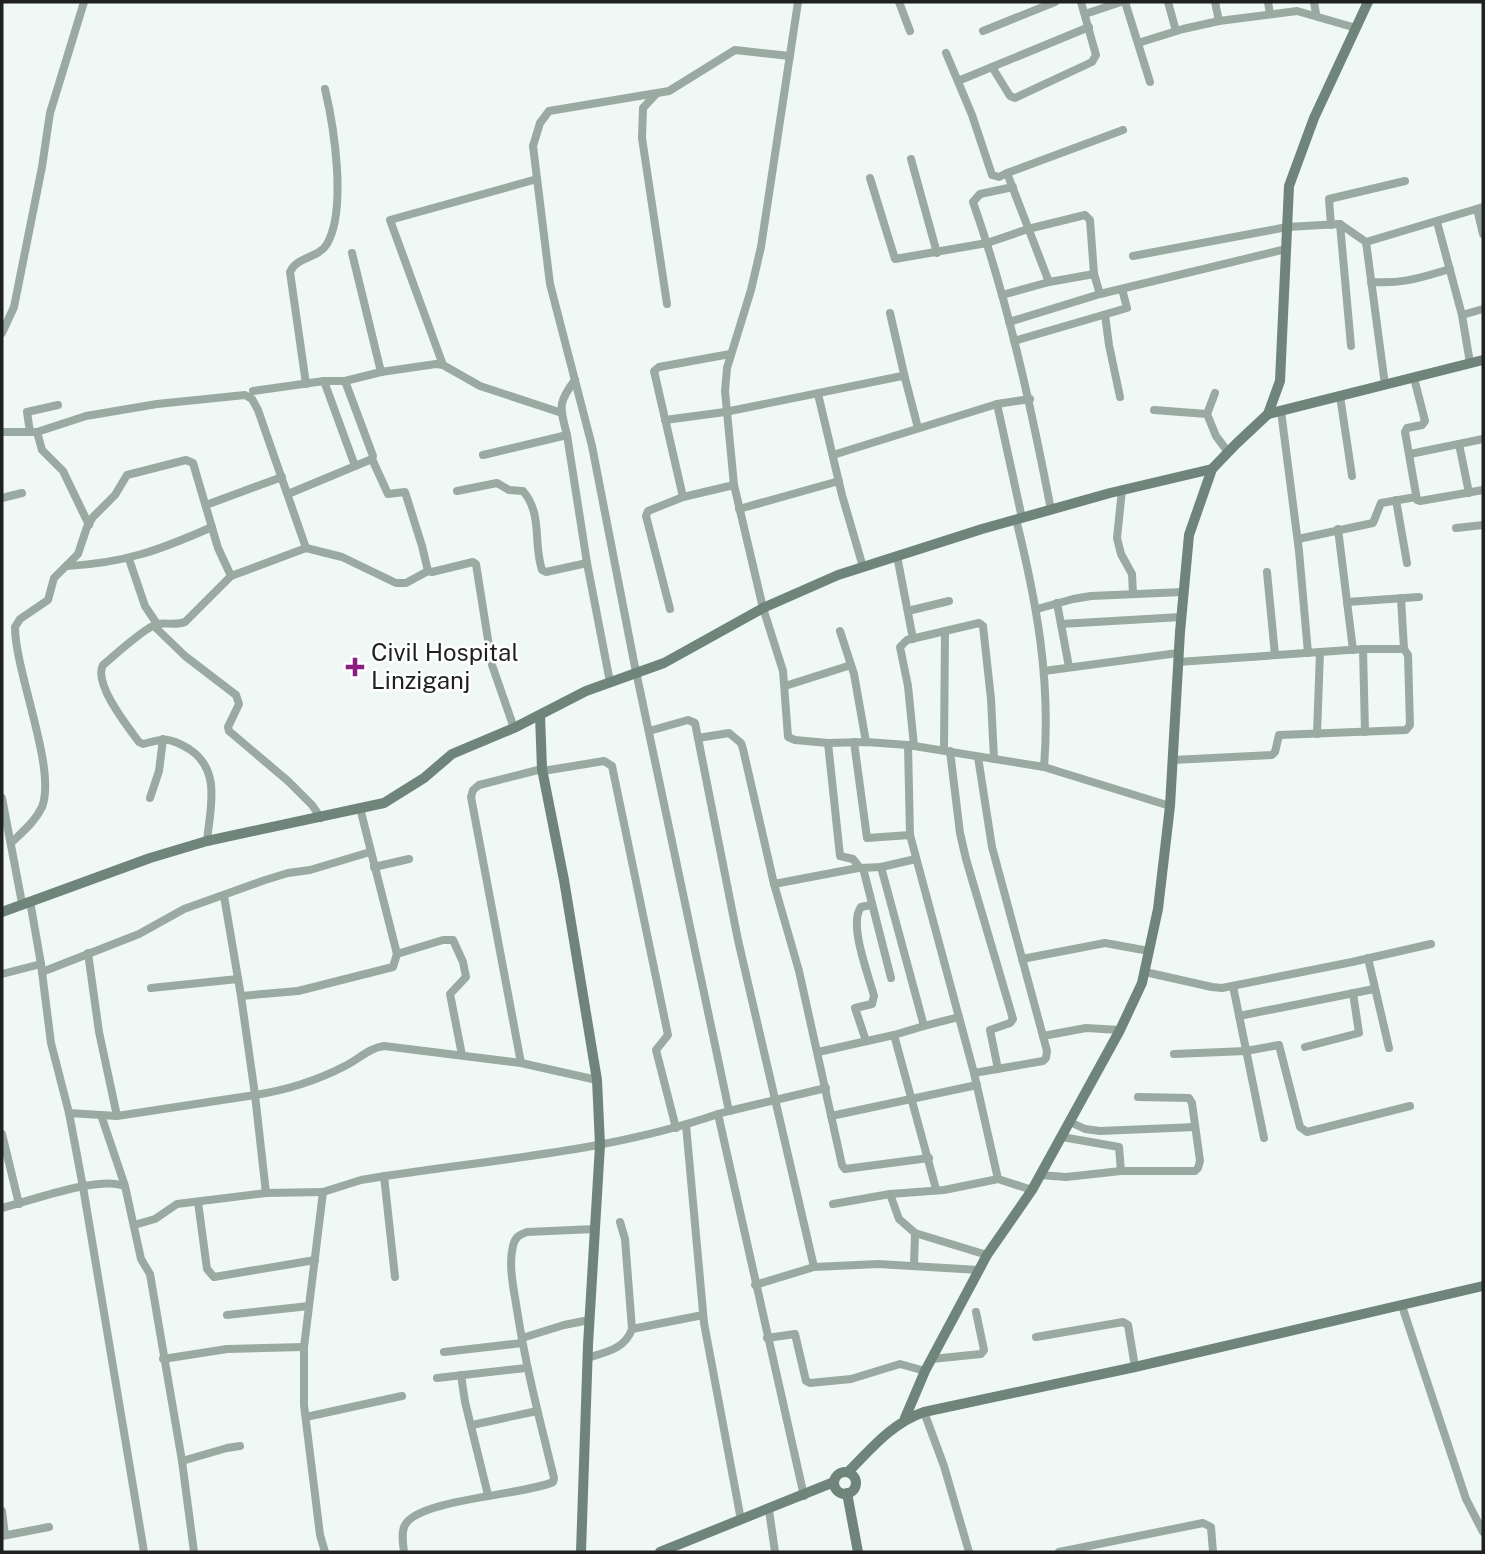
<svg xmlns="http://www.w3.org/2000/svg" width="1485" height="1554" font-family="'Public Sans',sans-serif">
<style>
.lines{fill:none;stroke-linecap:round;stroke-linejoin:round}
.street{stroke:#9aa9a2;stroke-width:8}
.secondary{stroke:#6f847b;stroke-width:10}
.poi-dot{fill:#8c1d80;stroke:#fff;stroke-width:2.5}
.labels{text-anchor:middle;stroke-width:5;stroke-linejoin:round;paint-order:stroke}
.poi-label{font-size:24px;fill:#1e2120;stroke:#fff;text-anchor:start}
</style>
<rect width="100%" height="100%" fill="#eff8f4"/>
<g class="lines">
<g class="street">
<polyline points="798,2 761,247 751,290 727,368 725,391 734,485 763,608 783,671 788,737 795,740 828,743 866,742 908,745 1044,767 1170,806"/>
<polyline points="899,2 910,31"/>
<polyline points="1125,2 1150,82"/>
<polyline points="1168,2 1176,31"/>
<polyline points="1215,2 1219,21"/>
<polyline points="1268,2 1270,14"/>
<polyline points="1314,2 1316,14"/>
<polyline points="1085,14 1121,2"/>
<polyline points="983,31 1055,2"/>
<polyline points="1138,43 1183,29 1219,21 1297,11 1356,28"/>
<polyline points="946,53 972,115 992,175 999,177 1007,173 1049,282 1094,274 1100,294"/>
<polyline points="790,56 735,50 669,91 549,111 540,123 533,146 550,284 592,446 634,662 729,1111 718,1114 804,1496"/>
<polyline points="992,67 1010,96 1015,98 1092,62 1096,55 1081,2"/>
<polyline points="958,81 1089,27"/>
<polyline points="656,94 643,108 642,138 667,304"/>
<polyline points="911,159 937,253"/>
<polyline points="1007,173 1123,130"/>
<polyline points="870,178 895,259 987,243 1028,229 1085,215 1090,220 1094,274"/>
<path d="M1013,187l-33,7 -7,8c35,100 58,204 78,308"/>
<polyline points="1477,209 1483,234"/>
<polyline points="1437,222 1462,315 1470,363"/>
<polyline points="1340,224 1351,346"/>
<polyline points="1331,225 1329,199 1405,181"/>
<polyline points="1366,242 1385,385"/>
<polyline points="352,253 381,372"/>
<polyline points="1133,256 1287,227 1340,224 1366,242 1483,207"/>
<path d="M1371,282c33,2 48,-4 79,-13"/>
<polyline points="1002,295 1049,282"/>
<polyline points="890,313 905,378"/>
<polyline points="1105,315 1109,345 1120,397"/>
<polyline points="1462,315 1483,309"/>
<polyline points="1009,322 1100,294 1286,249"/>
<polyline points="2,333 14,307 42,167 50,113 84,2"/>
<polyline points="1014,341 1127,308 1122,289"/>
<polyline points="443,365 390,220 537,179"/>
<polyline points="1414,378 1425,421 1422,425 1407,428 1405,432 1417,500 1420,501 1483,490"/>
<polyline points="324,381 355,466"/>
<path d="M306,384l-16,-112c7,-16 28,-13 37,-28 20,-35 7,-117 -2,-155"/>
<polyline points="253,391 324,381 345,381 381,372 436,364 443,365 480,386 562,413"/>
<polyline points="818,394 842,495 863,567"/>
<polyline points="1340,396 1352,476"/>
<polyline points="997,404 1022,518"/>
<polyline points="1154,410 1207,414 1216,436 1228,452"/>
<polyline points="1281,411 1299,551 1308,653"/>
<polyline points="1207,414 1215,393"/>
<polyline points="665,420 725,412 902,376 905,378 918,428"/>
<path d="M2,432h35l49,-16 71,-12 88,-9 7,4 6,11 48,138 -75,28 -46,46c-10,4 -19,0 -28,2 -13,4 -42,31 -54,41 -10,18 24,61 36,77l4,2c22,-6 26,-7 46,5 33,21 21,60 18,92"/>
<polyline points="30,432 27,412 58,405"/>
<polyline points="37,432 42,450 63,471 89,525"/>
<path d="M567,435c-7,-28 -10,-31 8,-55"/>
<polyline points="1459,444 1469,493"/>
<polyline points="1410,454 1483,439"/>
<polyline points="483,455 567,435 587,563 610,682"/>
<polyline points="833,455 997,404 1030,399"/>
<polyline points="372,459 388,494 405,492 422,546 428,571 432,572 473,562 476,564 492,665 514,728"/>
<polyline points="1122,490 1117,538 1121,554 1132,574 1133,594"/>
<path d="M457,491l40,-8 12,7 14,1c20,23 10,53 19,79l4,2 41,-9"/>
<polyline points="288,494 372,459 373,456 345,381"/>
<polyline points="683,497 654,371 659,367 730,354"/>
<polyline points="2,498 22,493"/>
<polyline points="1396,500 1407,563"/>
<polyline points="206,505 282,477"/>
<polyline points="739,509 839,481"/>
<path d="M1016,519c21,85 35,161 28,248"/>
<polyline points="1456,528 1483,525"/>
<polyline points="1338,529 1353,650"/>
<polyline points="1298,539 1373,523 1381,503 1416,497"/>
<polyline points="306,548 342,557 396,583 406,583 428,571"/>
<polyline points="897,556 913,639"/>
<polyline points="129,559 145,606 157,624"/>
<path d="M67,566c58,-3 93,-16 145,-39"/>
<polyline points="1267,572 1275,655"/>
<polyline points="1401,598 1404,649"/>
<polyline points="1347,602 1419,597"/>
<polyline points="1057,603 1069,667"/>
<polyline points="670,609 646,516 648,511 683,497 734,485"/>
<polyline points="1037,609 1073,599 1091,596 1183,592"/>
<polyline points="908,611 949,601"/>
<polyline points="1061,624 1181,617"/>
<polyline points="154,626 185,656 236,695 239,704 228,727 229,731 288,781 312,805 321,818"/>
<polyline points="840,631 854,674 866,742"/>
<polyline points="1363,649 1365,732"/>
<polyline points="1044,671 1178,653"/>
<polyline points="785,686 851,665"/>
<polyline points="649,731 688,720 695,723 738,940 814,1267"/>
<polyline points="1317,734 1320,652"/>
<polyline points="698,738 729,733 741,743 743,749 774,884 799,971 842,1165 845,1169 929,1158"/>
<polyline points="854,742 867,838 910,835"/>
<polyline points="828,743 840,856 853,859 860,868 881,867 916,859"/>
<polyline points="908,745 910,835 974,1073 998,1179"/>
<polyline points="914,746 908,686 900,647 907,640 979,623 983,626 991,699 994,759"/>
<polyline points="944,750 945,631"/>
<polyline points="950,751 960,833 966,859 1013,1019 1010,1023 990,1030 998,1069"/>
<polyline points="1173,760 1272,755 1275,752 1279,735 1406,730 1410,725 1408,655 1404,649 1363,649 1178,662"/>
<polyline points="543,771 604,761 612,766 668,1035 656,1050 676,1128"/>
<polyline points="2,798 22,903"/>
<polyline points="150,798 159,771 163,739"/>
<path d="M11,843c11,-11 24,-21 31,-36 15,-38 -27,-135 -27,-180l5,-8 28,-19 6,-22 24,-24 9,-27 6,-10 22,-22 12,-20 59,-15 7,3 25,85 13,28"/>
<polyline points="374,867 409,859"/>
<polyline points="881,867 924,1026 894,1035 936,1189"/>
<polyline points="863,868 891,978"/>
<polyline points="774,884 858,868"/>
<polyline points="30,901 41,964 51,1043 69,1113 83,1187 144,1552"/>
<polyline points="88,953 99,1032 117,1116"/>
<polyline points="397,954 443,940 453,940 463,962 466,977 450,994 462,1055"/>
<polyline points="1368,958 1389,1048"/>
<polyline points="1022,959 1105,943 1149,951"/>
<polyline points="42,972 139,934 184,909 265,880 288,873 310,870 370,852"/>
<polyline points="1145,972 1212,987 1222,988 1352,962 1431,944"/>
<polyline points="2,974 41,964"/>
<polyline points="1233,986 1264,1138"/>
<polyline points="151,988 238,979"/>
<polyline points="241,996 298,991 393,967 397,954 360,808"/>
<polyline points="1239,1016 1374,989"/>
<polyline points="924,1026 959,1017"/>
<polyline points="1043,1036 1086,1028 1120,1030"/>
<path d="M866,1041l-11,-33 17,-4 2,-8c-5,-20 -26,-72 -13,-89l10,-2"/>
<polyline points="1305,1047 1359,1033 1353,993"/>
<polyline points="818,1052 894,1035"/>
<polyline points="1174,1054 1246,1051 1279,1045 1300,1127 1307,1132 1410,1106"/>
<polyline points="521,1063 471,797 473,790 479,785 542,769"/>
<polyline points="974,1073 1043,1061 1046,1058 1047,1051 992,847 978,757"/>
<polyline points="729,1111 826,1088"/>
<polyline points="69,1113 117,1116 255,1095 241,996 224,896"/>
<polyline points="101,1115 125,1186 141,1259 150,1274 182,1461 194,1552"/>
<polyline points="831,1116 977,1085"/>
<polyline points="1070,1122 1085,1129 1100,1131 1195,1127"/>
<polyline points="686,1125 704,1323 741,1520"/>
<polyline points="2,1134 19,1204"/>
<polyline points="1062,1137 1119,1147 1121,1171"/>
<polyline points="1040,1175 1066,1177 1121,1171 1195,1171 1198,1168 1200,1161 1192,1103 1189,1098 1138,1097"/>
<polyline points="384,1176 395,1277"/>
<path d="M323,1192l-57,1 -11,-98c32,-5 61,-14 90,-29 14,-7 24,-18 39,-20l137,17 76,17"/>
<polyline points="890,1194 899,1219 915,1233 914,1265"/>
<polyline points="198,1202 207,1269 214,1277 315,1260"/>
<polyline points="833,1204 890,1194 944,1190 998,1179 1032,1190"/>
<path d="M2,1208c28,-7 93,-31 119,-23"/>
<polyline points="134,1225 155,1219 177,1204 266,1193"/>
<polyline points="915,1233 987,1255"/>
<polyline points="755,1285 814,1267 878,1264 979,1270"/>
<polyline points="1402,1306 1466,1499 1483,1532"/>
<polyline points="227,1315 309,1306"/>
<polyline points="632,1329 703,1315"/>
<polyline points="1036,1337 1123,1322 1128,1325 1135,1367"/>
<polyline points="522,1338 564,1325 589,1320"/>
<polyline points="767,1338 795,1334 806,1381 810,1383 851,1379 900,1364 925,1371"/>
<polyline points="444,1352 522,1343"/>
<path d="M587,1358c19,-6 38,-9 45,-29l-7,-90 -5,-17"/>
<polyline points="163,1359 227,1349 304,1347"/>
<polyline points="932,1359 981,1354 984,1350 976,1312"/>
<polyline points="461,1375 465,1402 488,1495"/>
<polyline points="437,1378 526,1368"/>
<polyline points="924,1412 944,1466 969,1552"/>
<polyline points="306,1417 402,1396"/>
<polyline points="472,1425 537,1411"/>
<polyline points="182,1461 227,1448 240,1446"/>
<polyline points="769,1510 775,1552"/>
<polyline points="2,1511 5,1535"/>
<polyline points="2,1536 49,1527"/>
<path d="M325,1552l-5,-17 -16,-130v-58l19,-155 38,-12c119,-20 242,-26 357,-66"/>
<path d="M404,1552c-1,-8 -3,-20 1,-27 13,-26 120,-30 148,-43l1,-4c-14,-57 -28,-110 -37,-168 -3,-20 -9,-45 -4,-64 2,-9 6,-11 14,-14l68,-3"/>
<polyline points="1059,1552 1203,1523 1211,1527 1213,1552"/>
</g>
<g class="secondary">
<polyline points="1268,414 1483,360"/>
<polyline points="540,715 542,769 564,880 597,1080 600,1145 588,1345 581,1552"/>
<polyline points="2,912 150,858 207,841 384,803 424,778 452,754 514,728 586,691 664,663 763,608 838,575 982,529 1110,493 1212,469"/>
<polyline points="905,1418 925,1371 987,1255 1032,1190 1120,1030 1142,983 1158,909 1170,806 1180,632 1189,535 1212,469 1236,444 1268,414 1280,381 1289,186 1314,118 1368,2"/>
<path d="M848,1472c23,-23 44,-49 76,-60l211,-45 348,-81"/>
<circle cx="845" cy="1483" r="11"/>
<polyline points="847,1493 858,1552"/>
<polyline points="660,1552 834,1482"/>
</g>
</g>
<path class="poi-dot" d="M351.5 656.5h7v7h7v7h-7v7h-7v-7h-7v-7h7z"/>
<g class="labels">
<g class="poi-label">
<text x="371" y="661">Civil Hospital<tspan x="371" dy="28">Linziganj</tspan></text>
</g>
</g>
<rect width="1485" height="1554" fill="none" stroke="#1e2120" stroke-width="7"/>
</svg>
